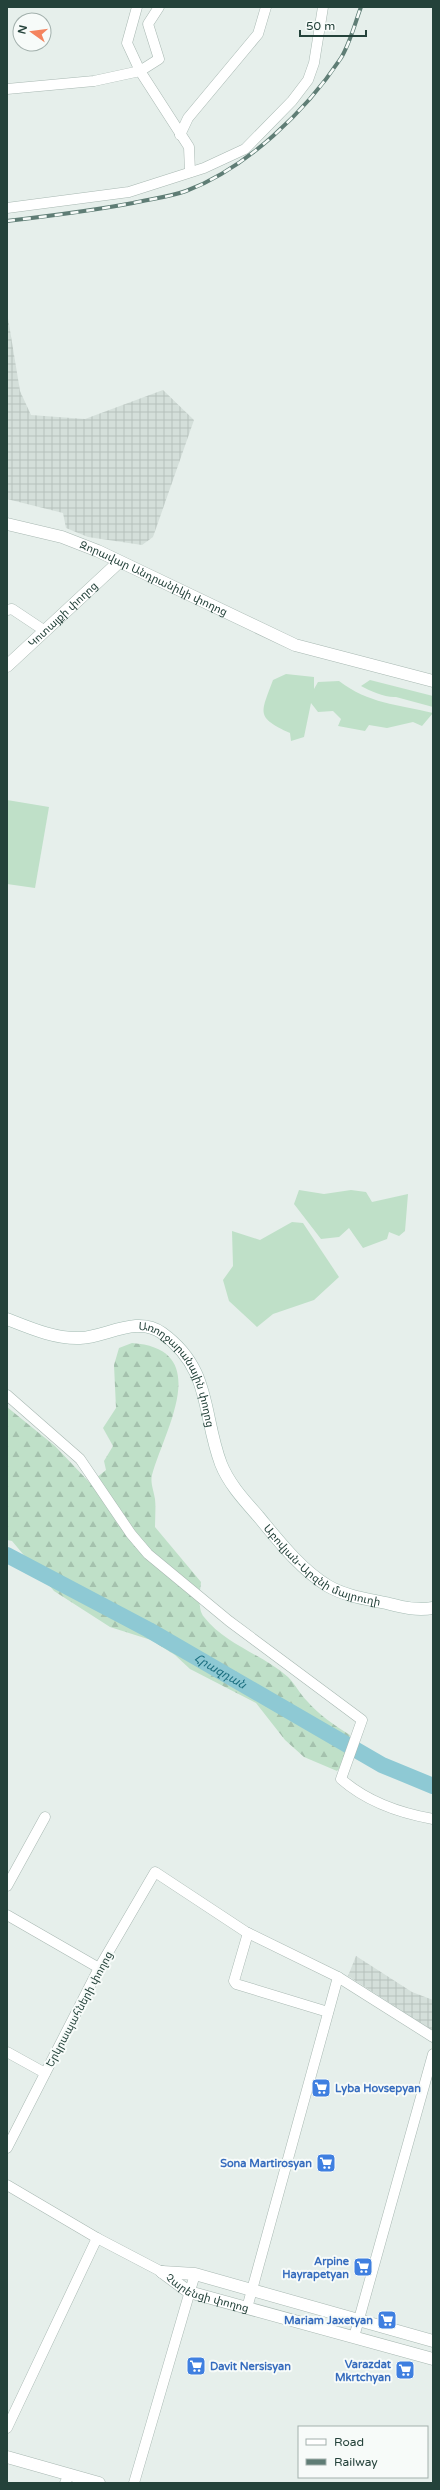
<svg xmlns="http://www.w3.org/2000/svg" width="440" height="2490" font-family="'Varela Round','Noto Sans Armenian',sans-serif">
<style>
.industrial{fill:url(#industrial-grid)}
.grass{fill:#bfe0c8}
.forest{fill:url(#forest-firs)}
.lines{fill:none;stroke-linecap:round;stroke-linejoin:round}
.river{stroke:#8ec9d4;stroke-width:16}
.minor-casing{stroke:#a8b8b2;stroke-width:11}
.tertiary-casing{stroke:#a8b8b2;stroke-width:13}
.secondary-casing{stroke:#a4bbb3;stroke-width:13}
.minor{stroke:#fff;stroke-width:10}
.tertiary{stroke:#fff;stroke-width:12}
.secondary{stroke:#fff;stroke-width:12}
.rail-casing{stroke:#5f7d75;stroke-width:4}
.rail{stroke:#f7fbf9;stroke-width:2.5;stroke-dasharray:8;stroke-linecap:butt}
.labels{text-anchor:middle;stroke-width:4;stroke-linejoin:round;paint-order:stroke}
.street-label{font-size:11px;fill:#24423a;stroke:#f7fbf9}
.shop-label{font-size:11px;font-weight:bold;fill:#366cbe;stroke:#f7fbf9;text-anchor:end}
.water-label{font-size:12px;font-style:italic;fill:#1c6f80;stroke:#f7fbf9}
</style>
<defs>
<pattern id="industrial-grid" width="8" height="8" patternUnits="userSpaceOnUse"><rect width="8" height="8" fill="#d4dfda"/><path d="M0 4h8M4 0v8" fill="none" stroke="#b6c1bc"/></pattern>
<pattern id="forest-firs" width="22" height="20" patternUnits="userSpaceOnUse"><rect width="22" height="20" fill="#bfe0c8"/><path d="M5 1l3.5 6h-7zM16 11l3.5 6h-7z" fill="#a4c1ad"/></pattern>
</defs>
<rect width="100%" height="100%" fill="#e6efeb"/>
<g class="industrial">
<polygon points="7,312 20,391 31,415 85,419 163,390 194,420 153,537 142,545 88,537 66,528 63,513 7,499"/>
<polygon points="356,1956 412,1992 433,2000 433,2031 348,1976"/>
</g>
<g class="grass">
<path d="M286,674l28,3v12l4,-7 21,-1c30,23 58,23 94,32l-11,13 -9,-4 -26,6 -18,-3 -4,6 -27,-5 3,-7 -8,-8 -15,1 -7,-9 -7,34 -13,4 -1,-8c-35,-16 -29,-20 -17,-53z"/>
<path d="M370,680l63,16v11l-37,-10c-10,1 -26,-6 -35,-11z"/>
<polygon points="7,800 49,807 35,888 7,884"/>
<polygon points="299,1190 324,1194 351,1190 366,1192 372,1202 408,1194 405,1231 399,1236 389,1232 387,1239 363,1248 349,1228 339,1237 321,1239 294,1204"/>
<polygon points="292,1222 303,1223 339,1277 314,1300 273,1314 257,1327 229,1301 223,1280 233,1266 232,1231 260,1240"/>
</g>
<path class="forest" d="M132,1343c83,6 32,88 20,132 -2,7 2,17 3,24 1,9 0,19 0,28l46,55c-1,10 -4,27 3,35 22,28 58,37 84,60 7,7 12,17 19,24 12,14 27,24 43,34l-7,29 -6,7 -33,-14 -19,-17 -29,-37 -66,-34 -15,-14 -24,-15 -41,-13 -56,-36 -42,-50 -5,-1v-133l48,39 35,37 16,-13 -2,-9 9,-15 -10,-18 13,-20 -2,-43 5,-17z"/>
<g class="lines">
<path class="river" id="s1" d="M7,1555l142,75 233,135 51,21"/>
<defs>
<g id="minor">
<polyline points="137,7 127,43 140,71 189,147 190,172"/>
<polyline points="7,89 94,81 140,71 159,59 148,24 159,7"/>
<polyline points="180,135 188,118 258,34 266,7"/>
<polyline points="7,208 129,192 204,168 245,149 292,101 308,80 314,63 323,7"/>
<polyline points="7,610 12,609 45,631"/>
<path d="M7,1395l73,64 51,75 17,20 81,67 133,99 -21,59c26,23 58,34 92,40"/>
<polyline points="7,1886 45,1817"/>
<polyline points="7,1915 99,1968"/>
<polyline points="248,1933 234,1981 236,1984 328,2012"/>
<polyline points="7,2052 45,2073"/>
<polyline points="7,2148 99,1968 155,1872 246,1932 338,1977 433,2037"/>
<polyline points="7,2185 97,2238 162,2272"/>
<polyline points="247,2308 338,1977"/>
<polyline points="354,2337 433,2054"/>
<polyline points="7,2428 97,2238"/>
<polyline points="65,2483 69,2475"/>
<polyline points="134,2483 195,2274"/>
</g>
<g id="tertiary">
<path id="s2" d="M7,524l55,13 36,14 197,94 138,36"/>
<path id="s3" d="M7,666l112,-104"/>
<path id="s4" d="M162,2272l27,20 244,67"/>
<polyline points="162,2272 195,2274 433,2341"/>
<polyline points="7,2457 99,2483"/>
</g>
<g id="secondary">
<path id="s5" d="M7,1319c23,9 48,20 73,19 26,-1 57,-23 82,-5 50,36 40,81 59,131 8,20 23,36 37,52 20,24 42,53 70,70 17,10 39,13 58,17 16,4 30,8 47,5"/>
</g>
</defs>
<use href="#minor" class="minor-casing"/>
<use href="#tertiary" class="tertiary-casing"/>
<use href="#secondary" class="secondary-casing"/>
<use href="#minor" class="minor"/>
<use href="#tertiary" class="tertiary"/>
<use href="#secondary" class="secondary"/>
<defs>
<path id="rail" d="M7,221c42,-5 84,-10 126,-18 18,-4 36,-6 53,-12 61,-23 120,-80 155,-133 9,-15 14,-35 20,-51"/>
</defs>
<use href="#rail" class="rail-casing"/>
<use href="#rail" class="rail"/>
</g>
<defs>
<symbol id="supermarket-square" viewBox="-11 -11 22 22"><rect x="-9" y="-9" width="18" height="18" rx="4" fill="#3f7fe0" stroke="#f7fbf9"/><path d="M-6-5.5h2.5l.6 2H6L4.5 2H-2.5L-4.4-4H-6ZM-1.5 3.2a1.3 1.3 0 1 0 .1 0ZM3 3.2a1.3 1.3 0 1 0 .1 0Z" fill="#fff"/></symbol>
</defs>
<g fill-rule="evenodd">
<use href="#supermarket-square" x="310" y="2077" width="22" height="22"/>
<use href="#supermarket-square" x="315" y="2152" width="22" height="22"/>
<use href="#supermarket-square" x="352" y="2256" width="22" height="22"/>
<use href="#supermarket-square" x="376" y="2309" width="22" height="22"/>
<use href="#supermarket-square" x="185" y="2355" width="22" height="22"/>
<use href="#supermarket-square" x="394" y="2359" width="22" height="22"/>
</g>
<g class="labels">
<g class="street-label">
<text dy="4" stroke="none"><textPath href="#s2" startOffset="157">Զորավար Անդրանիկի փողոց</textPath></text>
<text dy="4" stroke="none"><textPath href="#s3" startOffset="76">Կոտայքի փողոց</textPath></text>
<text dy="4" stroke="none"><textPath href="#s5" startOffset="203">Առողջարանային փողոց</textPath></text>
<text dy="4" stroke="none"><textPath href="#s5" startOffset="456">Աբովյան-Արզնի մայրուղի</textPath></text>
<text transform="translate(79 2009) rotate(-62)" y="4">Երկրապահների փողոց</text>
<text dy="4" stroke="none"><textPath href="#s4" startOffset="51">Չարենցի փողոց</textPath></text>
</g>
<g class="shop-label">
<text x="335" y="2092" text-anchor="start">Lyba Hovsepyan</text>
<text x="312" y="2167">Sona Martirosyan</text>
<text x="349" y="2265">Arpine<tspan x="349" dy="13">Hayrapetyan</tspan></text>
<text x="373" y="2324">Mariam Jaxetyan</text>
<text x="391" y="2368">Varazdat<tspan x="391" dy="13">Mkrtchyan</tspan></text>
<text x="210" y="2370" text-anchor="start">Davit Nersisyan</text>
</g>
<g class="water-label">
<text dy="4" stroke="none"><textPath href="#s1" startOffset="243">Հրազդան</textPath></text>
</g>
</g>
<rect width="440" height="2490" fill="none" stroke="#24423a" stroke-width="16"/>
<rect x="298" y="2426" width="130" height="52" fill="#f7fbf9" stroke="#a3b1ad"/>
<rect x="306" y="2439" width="20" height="6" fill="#ffffff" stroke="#a3b1ad"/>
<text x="334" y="2446" font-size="12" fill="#24423a">Road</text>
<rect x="306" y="2459" width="20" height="6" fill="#5f7d75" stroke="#a3b1ad"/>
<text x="334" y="2466" font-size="12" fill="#24423a">Railway</text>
<g transform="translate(32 32) rotate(284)"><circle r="19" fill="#f7fbf9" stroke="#a3b1ad"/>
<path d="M0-3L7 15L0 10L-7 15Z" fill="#f4845f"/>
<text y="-6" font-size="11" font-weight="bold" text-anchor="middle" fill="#24423a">N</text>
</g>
<path d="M300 30v6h66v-6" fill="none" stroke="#24423a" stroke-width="2"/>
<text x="306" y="30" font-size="12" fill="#24423a" stroke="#f7fbf9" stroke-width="3" paint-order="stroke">50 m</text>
</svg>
